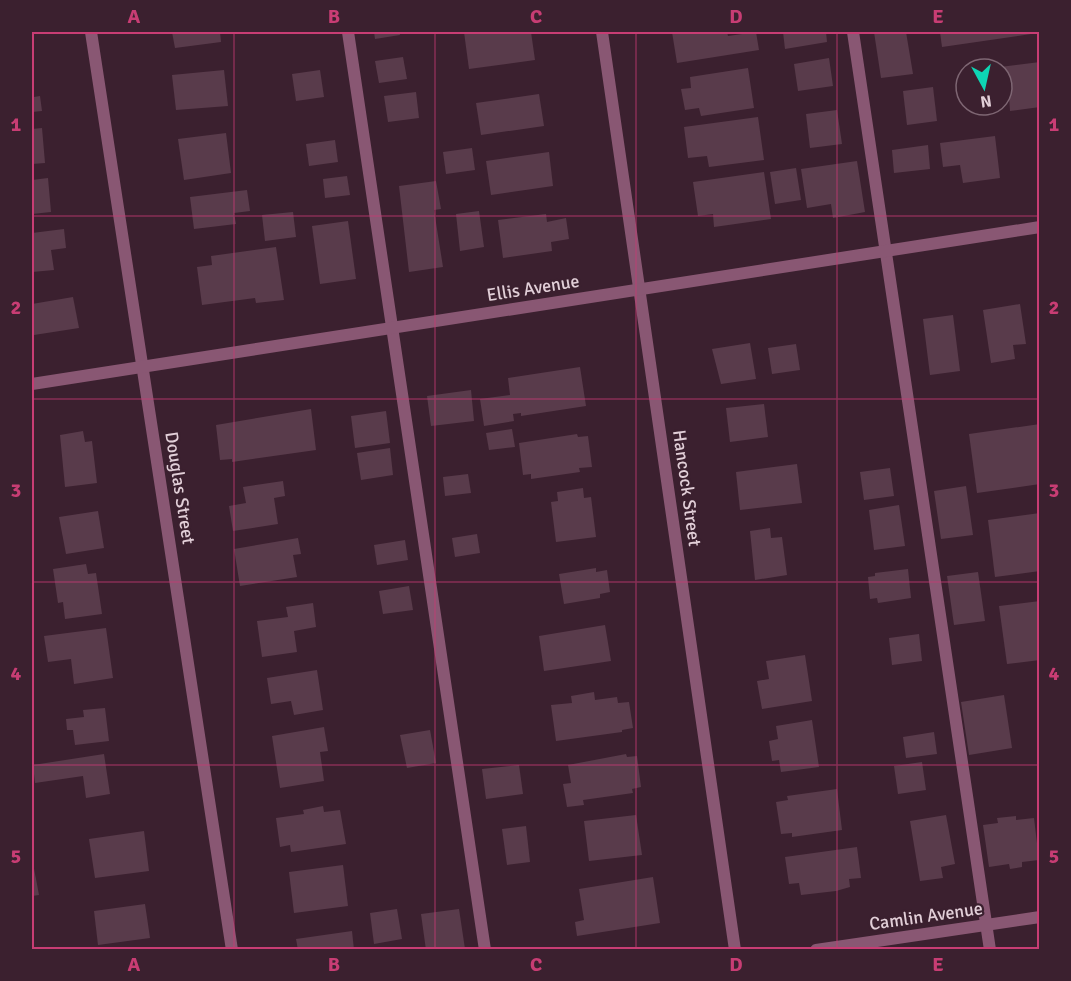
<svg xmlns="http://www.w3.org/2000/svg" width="1071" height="981" font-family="Signika,sans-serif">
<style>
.building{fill:#593b4b}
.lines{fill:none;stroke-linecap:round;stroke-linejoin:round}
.service{stroke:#895773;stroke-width:12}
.minor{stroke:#895773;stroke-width:12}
.grid{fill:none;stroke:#c83d74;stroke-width:1.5;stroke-opacity:0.55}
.labels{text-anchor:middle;stroke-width:4.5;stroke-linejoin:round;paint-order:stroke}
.street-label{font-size:18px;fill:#e2cfd8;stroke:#3b202f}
.neatline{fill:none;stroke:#c83d74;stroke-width:2}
.grid-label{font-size:20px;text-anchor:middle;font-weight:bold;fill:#c83d74}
</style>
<rect width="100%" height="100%" fill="#3b202f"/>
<g class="building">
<polygon points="172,32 220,32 221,42 175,48"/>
<polygon points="374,32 399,32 400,35 375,39"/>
<polygon points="464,32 531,32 535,60 469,69"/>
<polygon points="672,32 727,32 728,36 756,32 759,50 677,63"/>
<polygon points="783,32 826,32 827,42 785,49"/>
<polygon points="874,32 906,32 913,74 881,78"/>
<polygon points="940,32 1031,32 1031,34 942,47"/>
<polygon points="403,57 407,79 379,83 375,61"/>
<polygon points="829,58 833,86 798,91 794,64"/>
<polygon points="1040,62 1040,107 1010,111 1009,96 1002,97 1002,69 992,68"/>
<polygon points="748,68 754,108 701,116 699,108 685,110 681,89 691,88 690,77"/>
<polygon points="224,70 228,106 176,110 172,75"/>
<polygon points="320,70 324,97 296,101 292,74"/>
<polygon points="32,87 34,97 40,96 42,111 32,112"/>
<polygon points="933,87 937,121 907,125 903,91"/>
<polygon points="416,92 419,118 388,122 384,96"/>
<polygon points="539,94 544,126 481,135 476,103"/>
<polygon points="837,110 842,144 810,148 806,114"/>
<polygon points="758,117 764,160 709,167 707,156 688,158 684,127"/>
<polygon points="42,128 45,163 32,164 32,129"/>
<polygon points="226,133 231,173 184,180 178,139"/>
<polygon points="995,136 1000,178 963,183 960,165 943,167 940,143"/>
<polygon points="335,140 338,162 309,166 306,144"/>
<polygon points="928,145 930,169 894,173 892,150"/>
<polygon points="472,148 475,170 446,174 443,152"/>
<polygon points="549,152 553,186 491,195 486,161"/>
<polygon points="857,161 865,212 833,218 831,204 807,208 801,169"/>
<polygon points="796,168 801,200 775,204 770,172"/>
<polygon points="764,172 771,219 714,227 713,214 698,216 693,182"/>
<polygon points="347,176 350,195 325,198 323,179"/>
<polygon points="48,178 51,212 32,214 32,180"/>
<polygon points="436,181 441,209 434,210 443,267 409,272 399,186"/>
<polygon points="247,190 250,211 234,213 236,224 194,229 190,197"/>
<polygon points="479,211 484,247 460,251 456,214"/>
<polygon points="293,212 296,237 265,241 262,215"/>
<polygon points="546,214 547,222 566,218 569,239 551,242 552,251 503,258 498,220"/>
<polygon points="348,221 356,279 320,284 312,226"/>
<polygon points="64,229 66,248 51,250 54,270 32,272 32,233"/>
<polygon points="276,247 284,300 256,303 255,298 202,305 197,267 212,265 211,256"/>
<polygon points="73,297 79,328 34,335 32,304"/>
<polygon points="1020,304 1026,344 1013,345 1015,359 991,363 983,310"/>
<polygon points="953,315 960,371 930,375 923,319"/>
<polygon points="750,343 756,379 721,384 712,349"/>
<polygon points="796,344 800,370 772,374 768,348"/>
<polygon points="580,367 586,406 521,416 521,413 513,414 514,421 484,426 480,399 510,395 508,378"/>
<polygon points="471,390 474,421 431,426 427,396"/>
<polygon points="764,404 768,437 730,442 726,408"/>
<polygon points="311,409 316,450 232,462 232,459 220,460 216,425"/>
<polygon points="386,411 390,443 355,448 351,416"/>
<polygon points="1040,424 1040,484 977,493 969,434"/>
<polygon points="512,429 515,447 489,450 486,433"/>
<polygon points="83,431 85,442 92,441 97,483 65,487 60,435"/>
<polygon points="577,434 578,437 588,436 592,467 579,468 580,472 531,479 531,474 523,475 519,443"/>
<polygon points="390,448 393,475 361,480 357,453"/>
<polygon points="797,464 802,503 740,510 736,472"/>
<polygon points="890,468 894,496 864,500 860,472"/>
<polygon points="468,474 471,493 445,496 443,477"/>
<polygon points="283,481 285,496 274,498 278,524 233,531 229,506 246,503 243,487"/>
<polygon points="966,486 973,535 941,539 934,491"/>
<polygon points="583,488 584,498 591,497 596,537 556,542 551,502 558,501 557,492"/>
<polygon points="899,505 905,546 874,550 869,510"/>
<polygon points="98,511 104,548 66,554 59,517"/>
<polygon points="1040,513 1040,571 995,577 988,520"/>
<polygon points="770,528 771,538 782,537 787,575 755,580 750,531"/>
<polygon points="477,534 480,553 455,557 452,538"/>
<polygon points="298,538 301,554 293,555 297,577 240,586 234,549"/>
<polygon points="405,540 408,560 377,565 374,545"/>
<polygon points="86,564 88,574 96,573 102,614 65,619 63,602 58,603 53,569"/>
<polygon points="596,568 596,572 607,570 610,592 600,594 600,598 564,604 559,574"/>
<polygon points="908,569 911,598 878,603 877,598 870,599 868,577 875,576 875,573"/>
<polygon points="978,572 985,621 954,625 947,576"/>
<polygon points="409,586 413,610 383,614 379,591"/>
<polygon points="1040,601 1040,660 1007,664 999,606"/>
<polygon points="313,603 316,627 294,631 297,652 262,657 257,621 288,617 286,607"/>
<polygon points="605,625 611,661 544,671 539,636"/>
<polygon points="106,628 113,678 74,684 71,659 48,662 44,636"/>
<polygon points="919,634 922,661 892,665 889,638"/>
<polygon points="805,655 812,701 762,709 757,681 769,679 766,661"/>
<polygon points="317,670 323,710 294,715 291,701 271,704 267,678"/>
<polygon points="594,692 595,700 617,697 618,703 629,702 633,728 622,730 622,732 556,741 551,705 572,703 571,696"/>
<polygon points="1004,695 1012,748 969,755 961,702"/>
<polygon points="105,708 109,741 75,745 73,730 67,730 66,719 84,717 83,710"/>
<polygon points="812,720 819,767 781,772 779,760 772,761 769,741 778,739 776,726"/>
<polygon points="324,727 328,751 320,752 324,781 280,788 272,736"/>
<polygon points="430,730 436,763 407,768 400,735"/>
<polygon points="934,732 937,754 906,758 903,737"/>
<polygon points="104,754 110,794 86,798 83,776 35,783 33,765"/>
<polygon points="626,754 627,757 637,756 641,787 632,789 633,793 583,800 584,805 567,807 563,784 571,783 568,765"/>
<polygon points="922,762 926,790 898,794 894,766"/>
<polygon points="519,765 523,794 486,799 482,769"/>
<polygon points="837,789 842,830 792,837 792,833 781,834 776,802 788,800 787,796"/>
<polygon points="323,806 324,812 340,810 346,844 291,852 290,845 280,847 276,818 304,814 303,810"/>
<polygon points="636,815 642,855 589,861 584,821"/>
<polygon points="946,815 955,864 941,867 943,878 920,881 910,821"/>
<polygon points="1016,816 1016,820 1034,818 1039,860 1022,862 1022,867 1010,869 1009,864 989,867 983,825 998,823 997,818"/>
<polygon points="526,826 530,862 507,865 502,829"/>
<polygon points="144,831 149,871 95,878 89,839"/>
<polygon points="857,847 861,878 849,879 850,887 836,891 801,895 799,883 789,884 785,857"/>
<polygon points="32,858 39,895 32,896"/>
<polygon points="343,865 348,906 294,913 289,872"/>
<polygon points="653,877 660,923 577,936 575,922 584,920 579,889"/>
<polygon points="145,904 150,938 98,945 94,911"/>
<polygon points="397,909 402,939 374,944 370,913"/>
<polygon points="459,909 465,949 426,950 421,914"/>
<polygon points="352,931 354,950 298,950 296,939"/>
</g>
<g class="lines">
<g class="service">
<polyline points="348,32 485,950"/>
<polyline points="853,32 990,950"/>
</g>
<g class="minor">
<polyline points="91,32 232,950"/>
<polyline points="602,32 735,950"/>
<polyline points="32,384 1040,227"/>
<polyline points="816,950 1040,917"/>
</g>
</g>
<path class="grid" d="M234,32v918M435,32v918M636,32v918M837,32v918M32,216h1008M32,399h1008M32,582h1008M32,765h1008"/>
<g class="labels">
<g class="street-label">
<text transform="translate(533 288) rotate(-9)" y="6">Ellis Avenue</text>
<text transform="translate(180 488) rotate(81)" y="6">Douglas Street</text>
<text transform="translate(687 488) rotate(82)" y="6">Hancock Street</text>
<text transform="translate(926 916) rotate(-8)" y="6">Camlin Avenue</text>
</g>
</g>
<rect width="1071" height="981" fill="none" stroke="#3b202f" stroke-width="66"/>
<g transform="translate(984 87) rotate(172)"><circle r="28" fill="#3b202f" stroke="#7e6673" stroke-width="1.5"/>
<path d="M0-4.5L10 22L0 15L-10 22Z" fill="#0ed5b4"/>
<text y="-9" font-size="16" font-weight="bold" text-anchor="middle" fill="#e2cfd8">N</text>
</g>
<rect x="33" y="33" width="1005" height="915" class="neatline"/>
<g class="grid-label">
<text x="134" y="23">A</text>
<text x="334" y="23">B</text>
<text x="536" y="23">C</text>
<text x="736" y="23">D</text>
<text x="938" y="23">E</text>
<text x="16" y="131">1</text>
<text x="1054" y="131">1</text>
<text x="16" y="314">2</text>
<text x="1054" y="314">2</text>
<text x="16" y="497">3</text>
<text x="1054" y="497">3</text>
<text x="16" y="680">4</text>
<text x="1054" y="680">4</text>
<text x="16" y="863">5</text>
<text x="1054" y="863">5</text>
<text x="134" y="971">A</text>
<text x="334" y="971">B</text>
<text x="536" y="971">C</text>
<text x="736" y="971">D</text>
<text x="938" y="971">E</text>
</g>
</svg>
